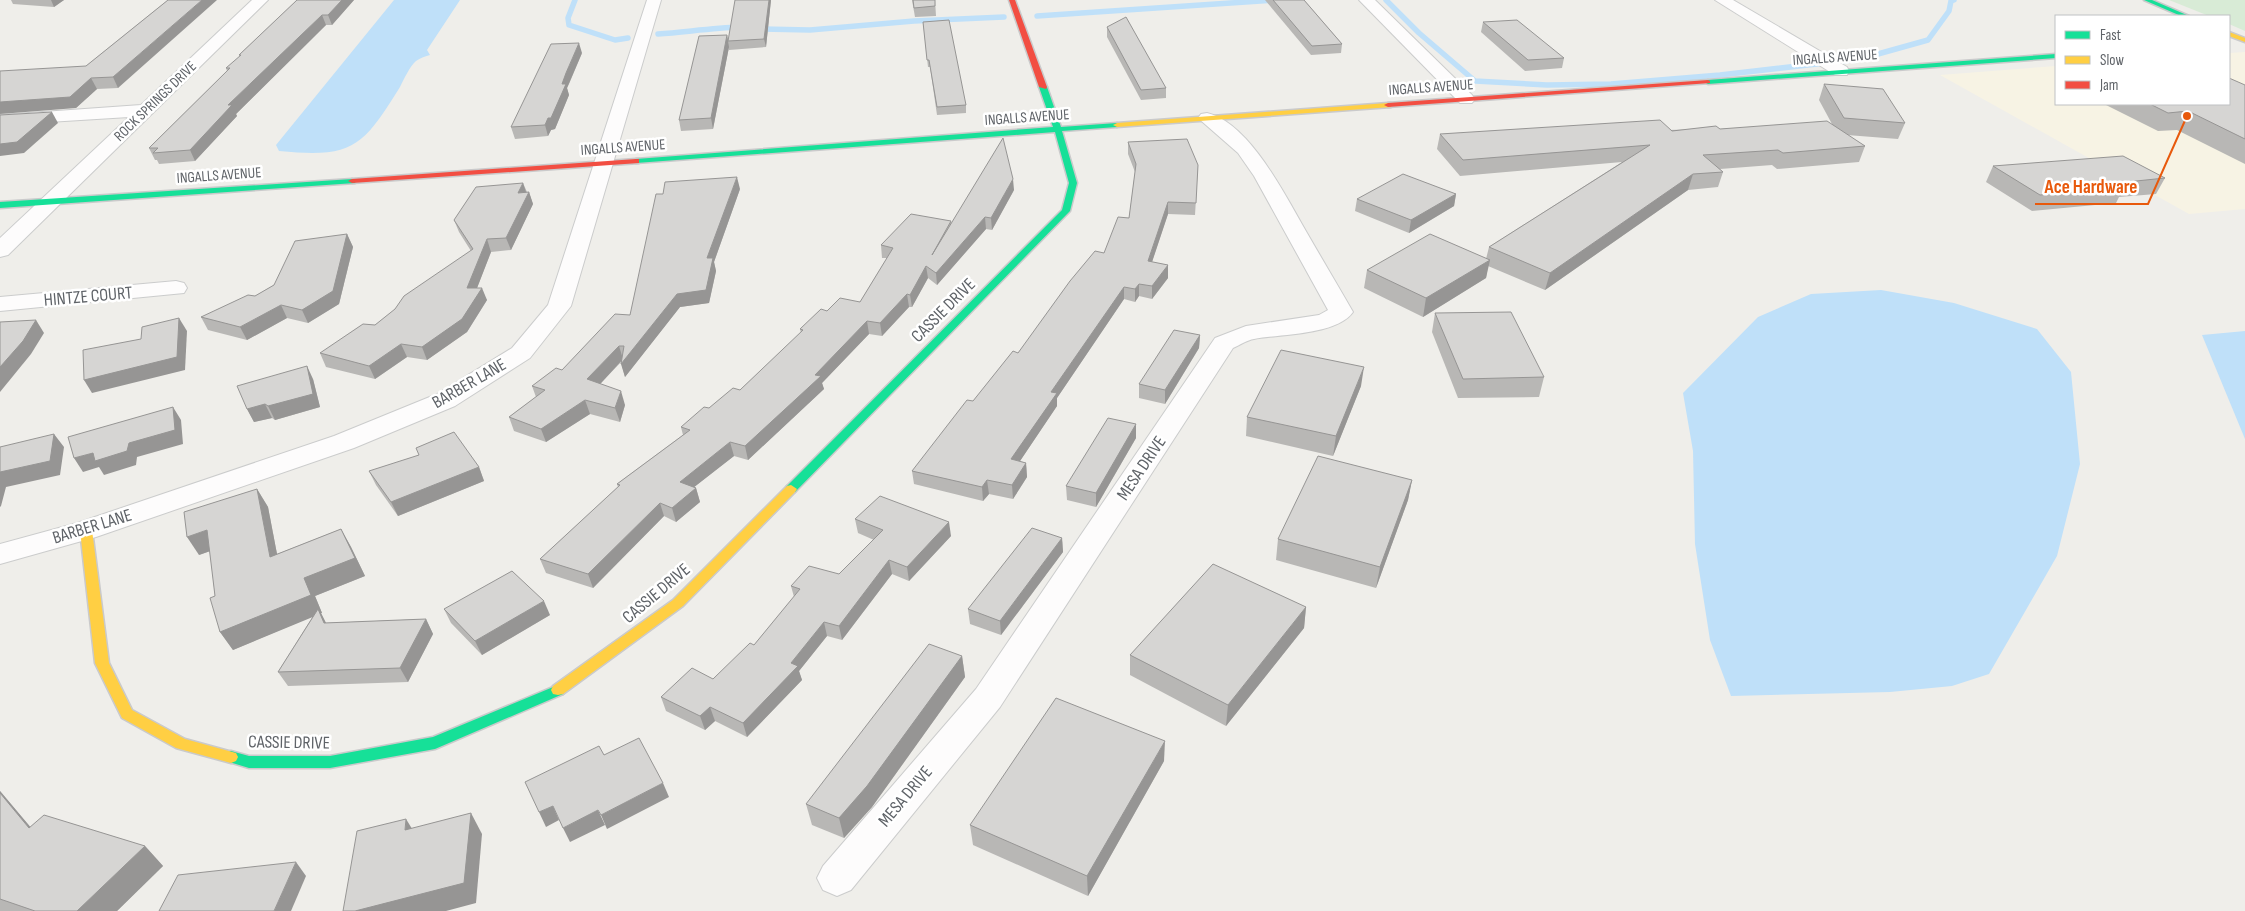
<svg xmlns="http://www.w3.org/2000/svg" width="2245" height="911" font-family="'Sofia Sans Condensed',sans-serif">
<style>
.commercial{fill:#f7f3e4}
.green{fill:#d8ebd6}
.water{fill:#bfe0f9}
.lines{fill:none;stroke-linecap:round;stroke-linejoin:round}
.stream{stroke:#bfe0f9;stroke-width:5.5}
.street-casing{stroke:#cbcccc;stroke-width:2}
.fast-casing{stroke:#cacacb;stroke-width:3}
.slow-casing{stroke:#cacacb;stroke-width:3}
.jam-casing{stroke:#cacacb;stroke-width:3}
.street{fill:#fdfcfc;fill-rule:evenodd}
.fast{fill:#16e098;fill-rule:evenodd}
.slow{fill:#ffcf43;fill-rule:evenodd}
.jam{fill:#f24e42;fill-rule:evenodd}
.wall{fill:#b8b7b5}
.shaded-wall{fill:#969594}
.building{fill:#d6d5d3;stroke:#969594}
.labels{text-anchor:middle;stroke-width:5;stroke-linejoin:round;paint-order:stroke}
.far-street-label{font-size:15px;fill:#5f6368;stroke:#fff}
.street-label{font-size:18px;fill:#5f6368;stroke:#fff}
.leader{fill:none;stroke:#e8590c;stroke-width:2}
.callout-dot{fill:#e8590c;stroke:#fff;stroke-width:2}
.callout-label{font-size:19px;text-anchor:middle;font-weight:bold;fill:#e8590c;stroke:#fff;stroke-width:5;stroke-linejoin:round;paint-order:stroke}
</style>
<rect width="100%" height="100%" fill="#efeeea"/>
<polygon class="commercial" points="2245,52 2245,209 2189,214 1940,75 2056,66 2056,104 2229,104 2229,53"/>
<polygon class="green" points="2169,0 2245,0 2245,31 2229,24 2229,16 2209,16"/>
<g class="water">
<path d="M394,0h66l-33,50 3,5c-4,1 -10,3 -14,6 -6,5 -12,18 -16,26 -38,61 -47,71 -121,64l-3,-6z"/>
<polygon points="1881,290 1954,303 2037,329 2071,372 2080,464 2057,556 1989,674 1952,686 1890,692 1731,696 1710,640 1695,544 1693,451 1683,393 1758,317 1811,294"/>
<polygon points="2245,331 2245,439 2202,335"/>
</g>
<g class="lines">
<g class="stream">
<polyline points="575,0 568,18 569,25 615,40 628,38"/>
<polyline points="1386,0 1419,33 1475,81 1547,85 1611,84 1720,75 1860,59 1928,40 1949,11 1951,1 1954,0"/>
<polyline points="1037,16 1275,0"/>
<polyline points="756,29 810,30 914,21 1004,17"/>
<path d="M658,34c28,-2 54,-6 82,-7"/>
</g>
<defs>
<g id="street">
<polygon points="252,0 268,0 8,255 0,257 0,238 129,117 0,125 0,115 141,105"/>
<polygon points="647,0 661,0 571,306 530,358 455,406 354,448 96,537 0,564 0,544 77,523 334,436 437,394 512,348 548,305"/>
<polygon points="1359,0 1375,0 1472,95 1475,99 1472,103 1460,103"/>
<polygon points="1715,0 1733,0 1847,67 1849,71 1847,75 1835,75"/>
<path d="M1207,113c43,10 79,84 100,120 15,26 31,53 46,79 -16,23 -72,22 -99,27 -7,1 -14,6 -21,9l-233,359 -149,183 -14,6 -14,-6 -6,-12 6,-12 153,-177 239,-351 31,-12 73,-11 9,-5 -74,-134 -16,-23 -40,-35 3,-4z"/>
<polygon points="176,281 184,283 187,288 184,293 0,311 0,297"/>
</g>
<g id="fast">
<polygon points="2144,0 2152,0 2189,16 2181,16"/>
<polygon points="2056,54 2056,58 1708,84 1704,82 1708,80"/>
<polygon points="1040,85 1047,87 1061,127 1117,123 1121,125 1117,127 1062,131 1077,183 1070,211 795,492 787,492 785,489 787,486 1062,210 1069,183 1055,132 636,163 632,161 636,159 1053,127 1039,87"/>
<polygon points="352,179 356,181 355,183 0,208 0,202"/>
<polygon points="558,685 563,686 565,690 563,694 435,749 330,768 249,768 226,761 224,757 226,753 231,751 249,756 330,756 433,737"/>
</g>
<g id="slow">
<polygon points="2229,32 2245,38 2245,42 2229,36"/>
<polygon points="1388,103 1391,103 1391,107 1117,127 1113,125 1117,123"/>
<polygon points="791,485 797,489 795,492 683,606 563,694 558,695 553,694 551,690 553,686 673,600 787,486"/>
<polygon points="86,526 92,530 109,663 132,710 185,739 236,753 238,757 236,761 231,763 176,748 122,718 95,663 80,530"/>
</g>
<g id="jam">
<polygon points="1009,0 1015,0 1047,87 1046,89 1039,87"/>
<polygon points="1708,80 1710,81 1710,83 1388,107 1384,105 1388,103"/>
<polygon points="636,159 639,159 639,163 352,183 348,181 352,179"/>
</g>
</defs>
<use href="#street" class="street-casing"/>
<use href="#fast" class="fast-casing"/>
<use href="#slow" class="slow-casing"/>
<use href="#jam" class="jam-casing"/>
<use href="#street" class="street"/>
<use href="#fast" class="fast"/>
<use href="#slow" class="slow"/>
<use href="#jam" class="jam"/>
</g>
<g class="wall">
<polygon points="11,0 64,0 54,7 13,4"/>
<polygon points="168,0 118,88 97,89 76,108 86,66"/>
<polygon points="297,0 354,0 332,25 326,25 236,114 237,116 195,161 159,164 157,160 155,160 149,148 227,71 226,68 240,57 239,55"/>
<polygon points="771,0 766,47 729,50 729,47 713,129 681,131 679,120 727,35 728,39"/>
<polygon points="912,0 935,0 936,16 915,17"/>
<polygon points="1265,0 1304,0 1342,44 1341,53 1311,55"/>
<polygon points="923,22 966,105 966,113 937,115 930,67 928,67"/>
<polygon points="1483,22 1564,58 1562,68 1525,71 1481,32"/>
<polygon points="1107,27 1166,88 1166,98 1141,100 1107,37"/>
<polygon points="582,53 569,84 567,88 569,95 555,129 551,130 548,136 515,139 511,127"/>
<polygon points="1824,84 1905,123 1898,139 1847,135 1865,146 1859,162 1777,169 1772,165 1720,169 1723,172 1718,187 1688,190 1545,290 1488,266 1486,278 1423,317 1364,288 1367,270 1486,259 1489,247 1622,162 1460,176 1437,149 1440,134 1720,129 1832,124 1819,100"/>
<polygon points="2245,85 2245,164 2177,130 2158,131 2104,104 2229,104"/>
<polygon points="1128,142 1198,165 1195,215 1168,214 1152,262 1168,265 1168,278 1152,299 1139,296 1135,302 1124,299 1057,398 1057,406 1020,461 1026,463 1027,477 1013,499 989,494 983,501 914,484 912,471 973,401 1018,353 1104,253 1129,218 1135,172 1128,154"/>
<polygon points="1993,166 2165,178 2156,194 2119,197 2116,203 2032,211 1986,182"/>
<polygon points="523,183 527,192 529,192 533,204 511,250 491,252 477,288 487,300 467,332 427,360 407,357 375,379 326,367 320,353 375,325 471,251 459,232 454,220"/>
<polygon points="740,189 714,262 716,271 709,303 680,307 625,377 621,362 600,384 625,405 620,422 590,414 546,442 514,431 509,417 536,397 532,386 562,370 630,315"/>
<polygon points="1014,190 992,230 986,229 937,285 928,278 912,307 909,307 882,336 869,334 822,383 824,389 748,460 734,456 694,487 696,488 700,502 676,522 664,516 593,588 546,573 540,559 618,487 617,484 683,435 681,427 709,408 740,390 801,333 800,329 827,311 860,302 887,258 882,258 881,245 951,221 951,223"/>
<polygon points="1456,194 1454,206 1409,233 1355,211 1357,199"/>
<polygon points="347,234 353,247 339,304 308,323 287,318 247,340 208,330 201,317 255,296 274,285"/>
<polygon points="1435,313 1544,377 1539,397 1458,398 1432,332"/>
<polygon points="1200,335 1199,348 1165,404 1139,398 1139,384"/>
<polygon points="313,379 320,407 275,420 272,418 254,422 247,409"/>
<polygon points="1361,386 1333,456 1246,436 1247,417"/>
<polygon points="1136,424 1136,438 1096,507 1067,500 1066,486"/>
<polygon points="479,467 484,481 398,516 376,485 369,471"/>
<polygon points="1412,480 1408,500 1376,588 1276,560 1278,539"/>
<polygon points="257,489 268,507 277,554 341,529 351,547 365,576 315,596 322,613 321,613 326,623 426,619 433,634 408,682 288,686 278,672 313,616 233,650 220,632 215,596 210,551 199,555"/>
<polygon points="855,519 951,536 909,581 892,574 842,640 827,636 799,671 802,680 747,737 715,721 705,730 666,711 661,697 713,679 754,645 794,597 791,586 839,574 874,540 858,533"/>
<polygon points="1062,538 1063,552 1001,635 970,624 968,609"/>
<polygon points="1306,607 1304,628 1226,726 1130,675 1130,655"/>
<polygon points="444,609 550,615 482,655 451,623"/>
<polygon points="962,656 965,677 872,807 844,838 812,825 806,804"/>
<polygon points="1164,761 1088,896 973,845 970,825"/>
<polygon points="0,791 30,827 145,846 163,866 117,911 0,911"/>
</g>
<g class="shaded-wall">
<polygon points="51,0 64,0 54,7"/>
<polygon points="202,0 217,0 118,88 113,77"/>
<polygon points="342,0 354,0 332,25 328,15"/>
<polygon points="769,0 771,0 766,47 764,39"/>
<polygon points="322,15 326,25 236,114 237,116 195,161 190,150 228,105"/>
<polygon points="727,35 729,47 713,129 711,118"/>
<polygon points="579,43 582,53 567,88 569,95 555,129 551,130 548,136 545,125 566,73"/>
<polygon points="91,78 97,89 76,108 0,114 0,102"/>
<polygon points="52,112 58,123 24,153 0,156 0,144"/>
<polygon points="1693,174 1688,190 1545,290 1550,273"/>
<polygon points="737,177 740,189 714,262 716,271 709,303 680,307 625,377 621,364 677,294 707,258"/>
<polygon points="1013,179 1014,190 992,230 991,218"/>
<polygon points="523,183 527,195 529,192 533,204 511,250 506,238 518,193"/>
<polygon points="1456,194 1454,206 1409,233 1411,220"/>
<polygon points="1168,202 1168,214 1148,274 1148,261"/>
<polygon points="985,217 986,229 937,285 936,273"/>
<polygon points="347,234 353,247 339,304 308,323 302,310"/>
<polygon points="487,239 491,252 472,301 467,288"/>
<polygon points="1490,260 1486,278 1423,317 1426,298"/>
<polygon points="1168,265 1168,278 1152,299 1152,286"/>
<polygon points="926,266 928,278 912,307 910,295"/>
<polygon points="1139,284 1139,296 1135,302 1135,289"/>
<polygon points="1124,287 1124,299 1057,398 1057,406 1012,473 1011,459 1051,392"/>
<polygon points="482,288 487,300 467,332 427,360 422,347"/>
<polygon points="907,294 909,307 882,336 880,323"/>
<polygon points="281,305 287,318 247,340 240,327"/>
<polygon points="179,318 187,331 185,370 92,393 84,380"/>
<polygon points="36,320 44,333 31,354 0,392 0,367"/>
<polygon points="867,321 869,334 822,383 824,389 748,460 745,446"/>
<polygon points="1200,335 1199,348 1165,404 1165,390"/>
<polygon points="401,344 407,357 375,379 369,366"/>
<polygon points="619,346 623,359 592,393 587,379"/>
<polygon points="307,366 313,379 320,407 275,420 268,406"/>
<polygon points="1364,367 1361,386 1333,456 1336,436"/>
<polygon points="621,391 625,405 620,422 615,408"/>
<polygon points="585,400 590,414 546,442 541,429"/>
<polygon points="265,404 272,418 254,422 247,409"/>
<polygon points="173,407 181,420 183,444 137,457 136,465 104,475 99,467 83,472 74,458 129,443"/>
<polygon points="1136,424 1136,438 1096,507 1096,493"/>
<polygon points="54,434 64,447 60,475 6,487 1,506 0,507 0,472"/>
<polygon points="730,442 734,456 684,495 680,482"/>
<polygon points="1026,463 1027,477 1013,499 1012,485"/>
<polygon points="479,467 484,481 398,516 391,502"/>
<polygon points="987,480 989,494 983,501 982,487"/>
<polygon points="1412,480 1408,500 1376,588 1380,567"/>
<polygon points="696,488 700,502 676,522 672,508"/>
<polygon points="257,489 268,507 281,575 270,557"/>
<polygon points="660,503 664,516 593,588 588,574"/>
<polygon points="949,522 951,536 909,581 907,567"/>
<polygon points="341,529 351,547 365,576 315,596 322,613 321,613 326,623 324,623 320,614 233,650 220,632 304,578"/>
<polygon points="207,530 219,548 199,555 187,537"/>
<polygon points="1062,538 1063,552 1001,635 1000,621"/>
<polygon points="889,560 892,574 842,640 839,626"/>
<polygon points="544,601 550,615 482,655 475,641"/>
<polygon points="1306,607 1304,628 1226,726 1228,705"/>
<polygon points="426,619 433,634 408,682 400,668"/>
<polygon points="824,622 827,636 799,671 802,680 747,737 743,723"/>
<polygon points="962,656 965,677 872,807 844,838 839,818"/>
<polygon points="710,707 715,721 705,730 700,716"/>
<polygon points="1165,741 1164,761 1088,896 1087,876"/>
<polygon points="663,783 669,797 607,829 601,815"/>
<polygon points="0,791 49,849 29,828 0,793"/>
<polygon points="553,806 559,820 546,827 539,812"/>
<polygon points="598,810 605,825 570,842 563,828"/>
<polygon points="471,813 482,834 476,903 446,911 355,911"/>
<polygon points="406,819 419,840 405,830"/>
<polygon points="145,846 163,866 117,911 77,911"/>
<polygon points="296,862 306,876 291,911 274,911"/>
</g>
<g class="building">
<polygon points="168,0 202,0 113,77 91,78 70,97 0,102 0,71 86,66"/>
<polygon points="297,0 342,0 328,15 322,15 228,105 232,105 190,150 153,153 158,148 149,148 230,68 226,68 241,55 239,55"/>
<polygon points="735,0 769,0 764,39 728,41"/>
<polygon points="913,0 935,0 935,6 914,8"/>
<polygon points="1273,0 1304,0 1342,44 1312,46"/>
<polygon points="1126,17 1166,88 1141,90 1107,27"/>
<polygon points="949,20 966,105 937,107 929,60 927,60 923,22"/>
<polygon points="1517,20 1564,58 1528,60 1483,22"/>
<polygon points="727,35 711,118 679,120 699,36"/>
<polygon points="579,43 566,73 562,84 566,84 551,118 548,118 545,125 511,127 551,44"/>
<polygon points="2229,78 2245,85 2245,139 2188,111 2168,113 2150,104 2229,104"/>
<polygon points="1824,84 1883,89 1905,123 1844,118"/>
<polygon points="52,112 17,142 0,144 0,115"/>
<polygon points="1660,120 1672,131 1716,126 1720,129 1827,121 1865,146 1783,153 1778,150 1703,155 1723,172 1693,174 1550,273 1489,247 1650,145 1463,160 1440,134"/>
<polygon points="1003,138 1013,179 991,218 985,217 936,273 926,266 910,295 907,294 880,323 867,321 815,375 821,376 745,446 730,442 680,482 696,488 672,508 660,503 588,574 540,559 620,485 617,484 690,430 681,427 704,407 709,408 733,388 740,390 803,330 800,329 821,309 827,311 840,298 860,302 893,248 881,245 911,214 951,221 932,255"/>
<polygon points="1187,139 1198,165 1196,203 1168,202 1148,261 1168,265 1152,286 1139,284 1135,289 1124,287 1051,392 1057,393 1011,459 1026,463 1012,485 987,480 982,487 912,471 967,400 973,401 1013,351 1018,353 1070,281 1095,251 1104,253 1118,217 1129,218 1136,164 1128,142"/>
<polygon points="2123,156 2165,178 2117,183 2125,188 2040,195 1993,166"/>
<polygon points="1403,174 1456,194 1411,220 1357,199"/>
<polygon points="737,177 707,258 713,258 706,290 677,294 621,364 624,346 619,346 587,379 621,391 615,408 585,400 541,429 509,417 545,390 532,386 556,368 562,370 615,314 630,315 656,194 663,194 665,182"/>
<polygon points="523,183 518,193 529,192 506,238 487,239 467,288 482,288 462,319 422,347 401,344 369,366 320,353 363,324 375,325 395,309 404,296 473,249 454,220 476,187"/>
<polygon points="347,234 333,291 302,310 281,305 240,327 201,317 248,295 255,296 274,285 295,241"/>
<polygon points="1430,234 1490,260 1426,298 1367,270"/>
<polygon points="1511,312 1544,377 1463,379 1435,313"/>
<polygon points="179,318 177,357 84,380 83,350 141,339 142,327"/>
<polygon points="36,320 23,341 0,367 0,322"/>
<polygon points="1174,330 1200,335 1165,390 1139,384"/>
<polygon points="1281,350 1364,367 1336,436 1247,417"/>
<polygon points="307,366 313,394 268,406 265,404 247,409 237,386"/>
<polygon points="173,407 175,430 129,443 127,451 95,461 93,453 74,458 68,437"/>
<polygon points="1108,418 1136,424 1096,493 1066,486"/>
<polygon points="454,432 479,467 391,502 369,471 419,455 416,448"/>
<polygon points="54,434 50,461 0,472 0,447"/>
<polygon points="1318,456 1412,480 1380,567 1278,539"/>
<polygon points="257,489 270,557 341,529 355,558 304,578 311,595 220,632 210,598 215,596 207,530 187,537 184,512"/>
<polygon points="880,496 949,522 907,567 889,560 839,626 824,622 791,663 798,666 743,723 710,707 700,716 661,697 692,668 713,679 750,643 754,645 800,589 791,586 809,566 839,574 883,530 855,519"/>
<polygon points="1032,528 1062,538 1000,621 968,609"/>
<polygon points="1213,564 1306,607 1228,705 1130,655"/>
<polygon points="512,571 544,601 475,641 444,609"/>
<polygon points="318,609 324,623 426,619 400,668 278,672"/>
<polygon points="929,644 962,656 867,786 839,818 806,804"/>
<polygon points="1056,698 1165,741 1087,876 970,825"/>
<polygon points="639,738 663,783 601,815 598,810 563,828 553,806 539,812 525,782 599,746 604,755"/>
<polygon points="0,793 29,828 44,815 145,846 77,911 35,911 0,899"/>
<polygon points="471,813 464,883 355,911 343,911 357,831 406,819 405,830"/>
<polygon points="296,862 274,911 159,911 178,875"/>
</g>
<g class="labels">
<g class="far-street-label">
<text transform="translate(1835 57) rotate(-4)" y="5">INGALLS AVENUE</text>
<text transform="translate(1431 87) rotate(-4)" y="5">INGALLS AVENUE</text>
<text transform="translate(155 101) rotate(-44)" y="5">ROCK SPRINGS DRIVE</text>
<text transform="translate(1027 117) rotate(-4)" y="5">INGALLS AVENUE</text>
<text transform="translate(623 147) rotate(-4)" y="5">INGALLS AVENUE</text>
<text transform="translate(219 175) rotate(-4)" y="5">INGALLS AVENUE</text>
</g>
<g class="street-label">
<text transform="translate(88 296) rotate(-5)" y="6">HINTZE COURT</text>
<text transform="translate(943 310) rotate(-45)" y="6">CASSIE DRIVE</text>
<text transform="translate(469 383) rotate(-30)" y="6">BARBER LANE</text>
<text transform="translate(1141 468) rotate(-56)" y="6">MESA DRIVE</text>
<text transform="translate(92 526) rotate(-17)" y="6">BARBER LANE</text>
<text transform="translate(656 593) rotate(-40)" y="6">CASSIE DRIVE</text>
<text transform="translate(289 742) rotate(1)" y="6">CASSIE DRIVE</text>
<text transform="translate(905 796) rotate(-50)" y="6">MESA DRIVE</text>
</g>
</g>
<path class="leader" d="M2187 116L2148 204H2035"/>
<circle class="callout-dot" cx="2187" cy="116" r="5"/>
<g class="callout-label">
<text x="2091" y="193">Ace Hardware</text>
</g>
<rect x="2055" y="15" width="175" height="90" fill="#ffffff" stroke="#bfc1c3"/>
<rect x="2065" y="31" width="25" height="8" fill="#16e098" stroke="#bfc1c3"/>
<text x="2100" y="40" font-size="15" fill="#5f6368">Fast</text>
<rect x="2065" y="56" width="25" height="8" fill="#ffcf43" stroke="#bfc1c3"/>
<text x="2100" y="65" font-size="15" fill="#5f6368">Slow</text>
<rect x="2065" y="81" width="25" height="8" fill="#f24e42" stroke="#bfc1c3"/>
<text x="2100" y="90" font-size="15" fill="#5f6368">Jam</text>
</svg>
